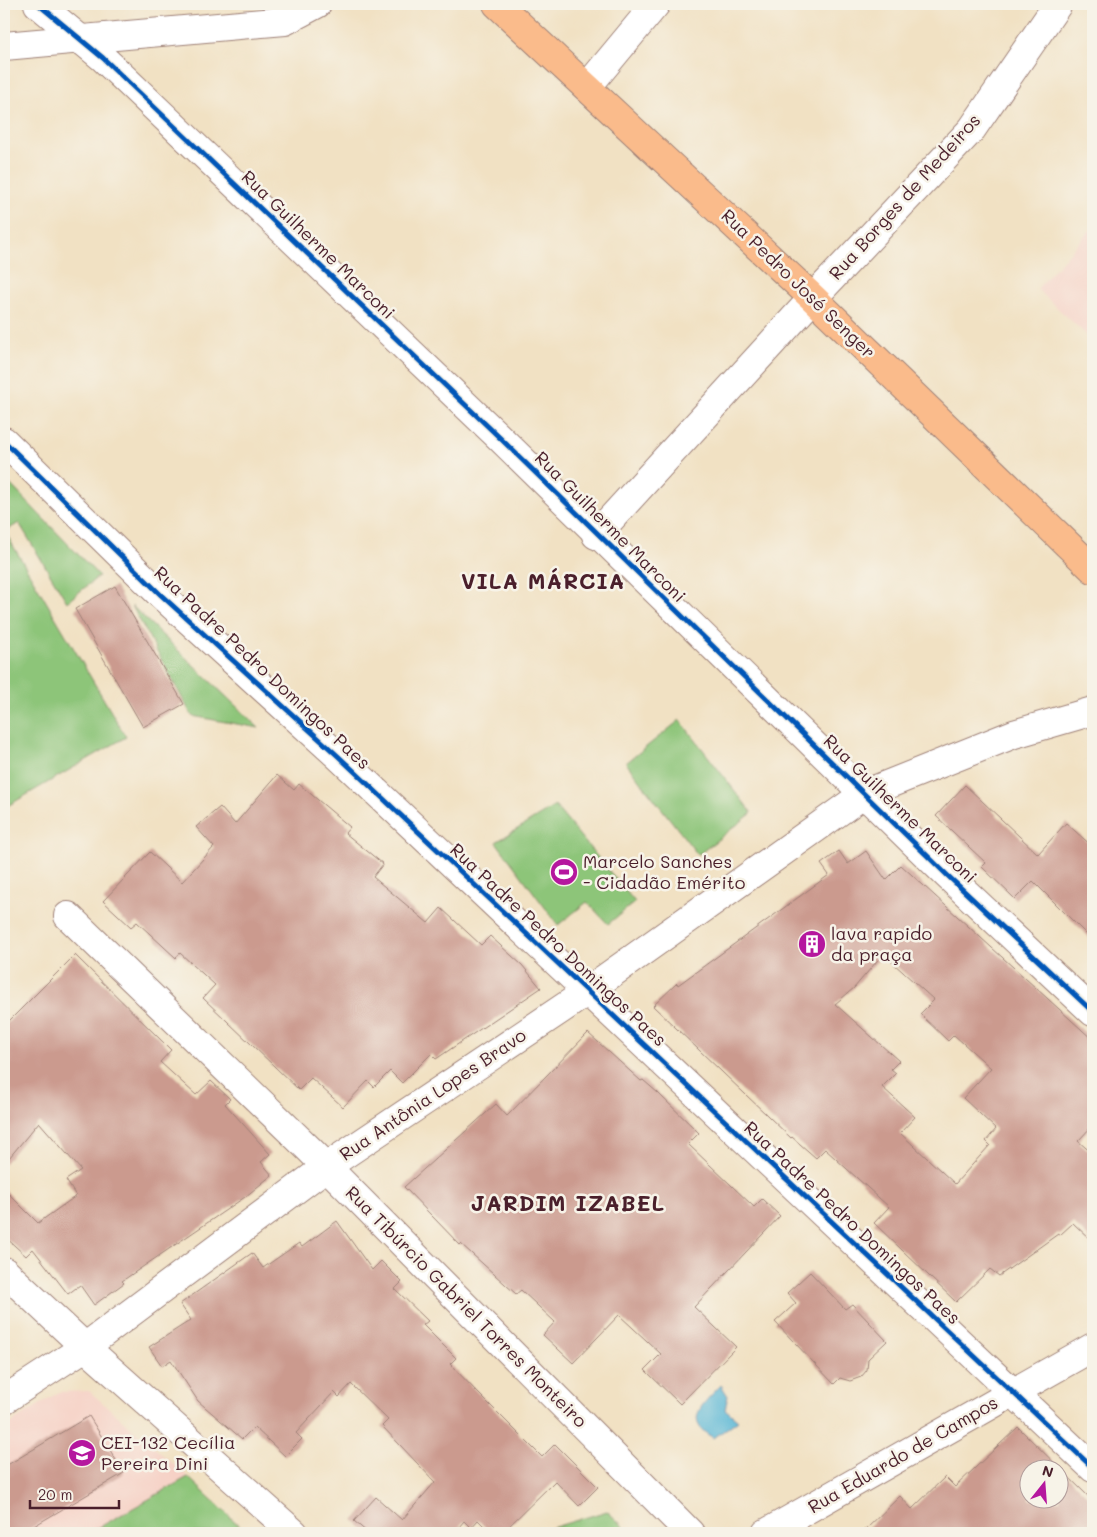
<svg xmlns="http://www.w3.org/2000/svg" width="1097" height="1537" font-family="Mali,sans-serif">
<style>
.built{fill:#f6d1c6}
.green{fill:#8dc579;stroke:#6c7252}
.water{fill:#56b6d5;stroke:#506a80}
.building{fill:#cb9a8e;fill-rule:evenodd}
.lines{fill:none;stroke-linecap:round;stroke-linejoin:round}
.minor-casing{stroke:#9e8077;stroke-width:30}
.major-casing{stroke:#9e8077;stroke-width:30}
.minor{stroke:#fff;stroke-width:28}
.major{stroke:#fabb8b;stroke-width:28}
.cycleway-casing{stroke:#f7f3e8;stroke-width:8}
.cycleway{stroke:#0057b8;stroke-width:5}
.labels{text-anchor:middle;stroke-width:5;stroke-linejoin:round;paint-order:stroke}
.street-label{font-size:18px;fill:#4a1f2b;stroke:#f7f3e8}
.poi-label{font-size:18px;fill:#4a1f2b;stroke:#f7f3e8;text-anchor:start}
.district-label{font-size:22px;font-weight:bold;letter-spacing:1px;fill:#4a1f2b;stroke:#f7f3e8}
</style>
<rect width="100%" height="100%" fill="#f7f3e8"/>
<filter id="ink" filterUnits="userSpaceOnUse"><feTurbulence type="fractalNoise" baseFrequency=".02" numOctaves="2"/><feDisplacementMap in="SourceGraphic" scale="10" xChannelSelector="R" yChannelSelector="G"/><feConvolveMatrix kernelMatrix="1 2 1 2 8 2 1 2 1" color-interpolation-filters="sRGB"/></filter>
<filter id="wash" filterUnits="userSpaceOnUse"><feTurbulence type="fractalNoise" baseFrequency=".0096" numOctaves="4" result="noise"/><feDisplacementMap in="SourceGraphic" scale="20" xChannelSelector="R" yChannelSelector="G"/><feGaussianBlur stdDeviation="1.12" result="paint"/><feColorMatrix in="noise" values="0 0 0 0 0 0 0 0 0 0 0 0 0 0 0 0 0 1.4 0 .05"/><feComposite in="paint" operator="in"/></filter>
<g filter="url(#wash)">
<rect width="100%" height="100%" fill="#f1e1c3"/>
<g class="built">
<polygon points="1093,227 1093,341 1037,289"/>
<polygon points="89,1391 188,1477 89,1533 4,1533 4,1428 59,1392"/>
</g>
<g class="green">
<polygon points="6,480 99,576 67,602 19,523 4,532 4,481"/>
<polygon points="5,532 126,737 4,808 4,533"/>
<polygon points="132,606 259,728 192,716"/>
<polygon points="680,720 752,813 698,855 626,763"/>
<polygon points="555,806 635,902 608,924 587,902 558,925 496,842"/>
<polygon points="188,1477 247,1533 89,1533"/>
<polygon points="607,1511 630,1533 535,1533"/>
</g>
<path class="water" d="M721,1385l7,11 -3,13 13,11 -24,18c-33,-17 -10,-35 7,-53z"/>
<g id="blocks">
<g class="building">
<polygon points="115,586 184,704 143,727 75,609"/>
<polygon points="277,775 294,790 299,784 350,827 345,833 383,864 373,877 428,923 441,908 481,945 490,936 522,965 541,988 436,1059 431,1054 402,1083 390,1071 374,1087 368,1081 343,1107 311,1078 299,1090 203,998 215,985 180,953 176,958 137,922 131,927 103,901 150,852 182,882 214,847 196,827 220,807 235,824"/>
<polygon points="965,785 1038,854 1066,823 1093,847 1093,941 1033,881 1015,899 982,867 986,863 936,816"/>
<path d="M839,851l9,13 18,-13 20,29 15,-15 192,175v85l-15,16 15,13v88l-20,-19 -13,12 -2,-1 -59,42 -9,-7 -34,33 -82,-79 15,-16 -64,-58 -9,9 -24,-21 -1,1 -138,-132 24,-23 1,2 151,-110 -8,-11zM883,954l51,46 -14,14 28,27 6,-6 37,33 -28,30 33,31 -10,12 4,4 -35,39 -55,-51 15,-16 -33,-30 14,-14 -5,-4 8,-8 -64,-57 19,-16z"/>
<polygon points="75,955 171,1050 160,1062 196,1095 211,1081 230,1099 225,1104 270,1154 261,1162 272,1175 245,1197 122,1281 124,1283 94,1305 80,1285 68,1294 33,1249 26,1256 4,1236 4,1189 38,1223 76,1196 66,1180 81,1170 39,1122 4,1164 4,1026"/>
<polygon points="588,1033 641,1081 643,1080 658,1093 699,1133 688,1144 754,1207 762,1199 780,1216 694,1307 736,1347 680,1404 645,1370 661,1354 619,1315 573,1363 543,1335 555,1322 521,1290 516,1294 461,1244 460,1245 404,1187 496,1104 507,1116"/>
<polygon points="337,1221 372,1270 381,1261 402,1282 395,1289 428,1321 423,1325 456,1358 450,1364 478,1393 542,1457 555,1444 598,1487 579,1506 555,1481 502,1533 491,1533 478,1520 471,1528 464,1521 454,1533 368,1533 354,1521 376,1497 402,1520 435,1482 382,1426 388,1420 351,1384 339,1397 334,1392 296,1433 302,1439 285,1456 254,1427 242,1439 198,1401 171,1360 162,1366 149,1347 191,1320 180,1304 252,1253 263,1268 299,1243 302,1247"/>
<polygon points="810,1272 845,1309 852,1304 887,1341 868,1359 867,1370 861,1377 850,1381 840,1378 834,1384 775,1322 796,1303 787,1293"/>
<polygon points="89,1416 124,1473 22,1533 4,1533 4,1467"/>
<path d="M1018,1427l75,74v32h-231l38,-37 12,13 33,-32 10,10zM1030,1470h30v30h-30z"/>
</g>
</g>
</g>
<g filter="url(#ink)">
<use href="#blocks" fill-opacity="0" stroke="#9e8077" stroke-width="1"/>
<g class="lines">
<defs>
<g id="minor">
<polyline points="38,4 103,58 499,437 947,875 1093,1012"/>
<polyline points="4,46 285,21 317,4"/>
<polyline points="588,86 656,4"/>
<polyline points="4,441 161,595 338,756 1093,1468"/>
<polyline points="596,535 813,298 972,129 1058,4"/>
<polyline points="68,916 310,1150 690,1533"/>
<polyline points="4,1271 85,1347 294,1533"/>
<polyline points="4,1400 85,1347 326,1167 569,1004 864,794 1014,734 1093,711"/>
<polyline points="766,1533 1093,1347"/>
</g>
<polyline id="major" points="497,4 813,298 1093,569"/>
</defs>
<use href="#minor" class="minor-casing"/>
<use href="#major" class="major-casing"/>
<use href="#minor" class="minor"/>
<use href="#major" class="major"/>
<defs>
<g id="cycleway">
<polyline points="38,4 103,58 499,437 947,875 1093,1012"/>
<polyline points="4,441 161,595 338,756 1093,1468"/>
</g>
</defs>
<use href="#cycleway" class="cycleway-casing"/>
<use href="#cycleway" class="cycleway"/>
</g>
</g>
<defs>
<symbol id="stadium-disc" viewBox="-11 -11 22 22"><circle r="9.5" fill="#b5179e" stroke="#f7f3e8"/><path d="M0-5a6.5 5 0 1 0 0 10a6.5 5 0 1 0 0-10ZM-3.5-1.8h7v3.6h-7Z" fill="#fff"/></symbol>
<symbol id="building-disc" viewBox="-11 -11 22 22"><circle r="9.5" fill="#b5179e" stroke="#f7f3e8"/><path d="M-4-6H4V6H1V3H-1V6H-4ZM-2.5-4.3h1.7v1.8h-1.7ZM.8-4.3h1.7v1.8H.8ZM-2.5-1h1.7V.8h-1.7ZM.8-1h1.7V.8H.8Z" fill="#fff"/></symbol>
<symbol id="school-disc" viewBox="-11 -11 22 22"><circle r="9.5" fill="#b5179e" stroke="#f7f3e8"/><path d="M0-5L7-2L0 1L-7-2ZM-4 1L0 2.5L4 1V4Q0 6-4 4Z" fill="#fff"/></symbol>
</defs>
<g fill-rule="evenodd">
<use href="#stadium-disc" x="548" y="856" width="32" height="32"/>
<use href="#building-disc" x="796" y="928" width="32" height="32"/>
<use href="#school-disc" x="66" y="1437" width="32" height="32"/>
</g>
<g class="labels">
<g class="street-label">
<text transform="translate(905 197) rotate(-48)" y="6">Rua Borges de Medeiros</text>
<text transform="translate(318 245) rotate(44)" y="6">Rua Guilherme Marconi</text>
<text transform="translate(798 284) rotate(44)" y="6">Rua Pedro José Senger</text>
<text transform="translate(610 527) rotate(45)" y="6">Rua Guilherme Marconi</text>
<text transform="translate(262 668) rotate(43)" y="6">Rua Padre Pedro Domingos Paes</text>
<text transform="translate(900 809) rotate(44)" y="6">Rua Guilherme Marconi</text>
<text transform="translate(558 945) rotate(43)" y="6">Rua Padre Pedro Domingos Paes</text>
<text transform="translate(433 1095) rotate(-34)" y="6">Rua Antônia Lopes Bravo</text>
<text transform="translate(852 1223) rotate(43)" y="6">Rua Padre Pedro Domingos Paes</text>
<text transform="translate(466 1307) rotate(45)" y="6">Rua Tibúrcio Gabriel Torres Monteiro</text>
<text transform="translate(903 1455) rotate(-30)" y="6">Rua Eduardo de Campos</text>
</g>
<g class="poi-label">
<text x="583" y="868">Marcelo Sanches<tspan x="583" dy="21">- Cidadão Emérito</tspan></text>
<text x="831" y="940">lava rapido<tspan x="831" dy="21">da praça</tspan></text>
<text x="101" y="1449">CEI-132 Cecília<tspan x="101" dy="21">Pereira Dini</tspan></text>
</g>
<g class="district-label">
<text x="543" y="589">VILA MÁRCIA</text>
<text x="568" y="1211">JARDIM IZABEL</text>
</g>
</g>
<rect width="1097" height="1537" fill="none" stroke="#f7f3e8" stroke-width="20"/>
<g transform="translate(1044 1484) rotate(17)"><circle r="24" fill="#f7f3e8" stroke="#b29e9c"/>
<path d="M0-4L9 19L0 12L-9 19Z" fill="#b5179e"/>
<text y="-8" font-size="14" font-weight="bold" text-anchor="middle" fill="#4a1f2b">N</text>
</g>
<path d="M30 1500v8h89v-8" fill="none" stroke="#4a1f2b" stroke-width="2.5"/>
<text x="38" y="1500" font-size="15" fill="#4a1f2b" stroke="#f7f3e8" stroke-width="4" paint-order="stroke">20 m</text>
</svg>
